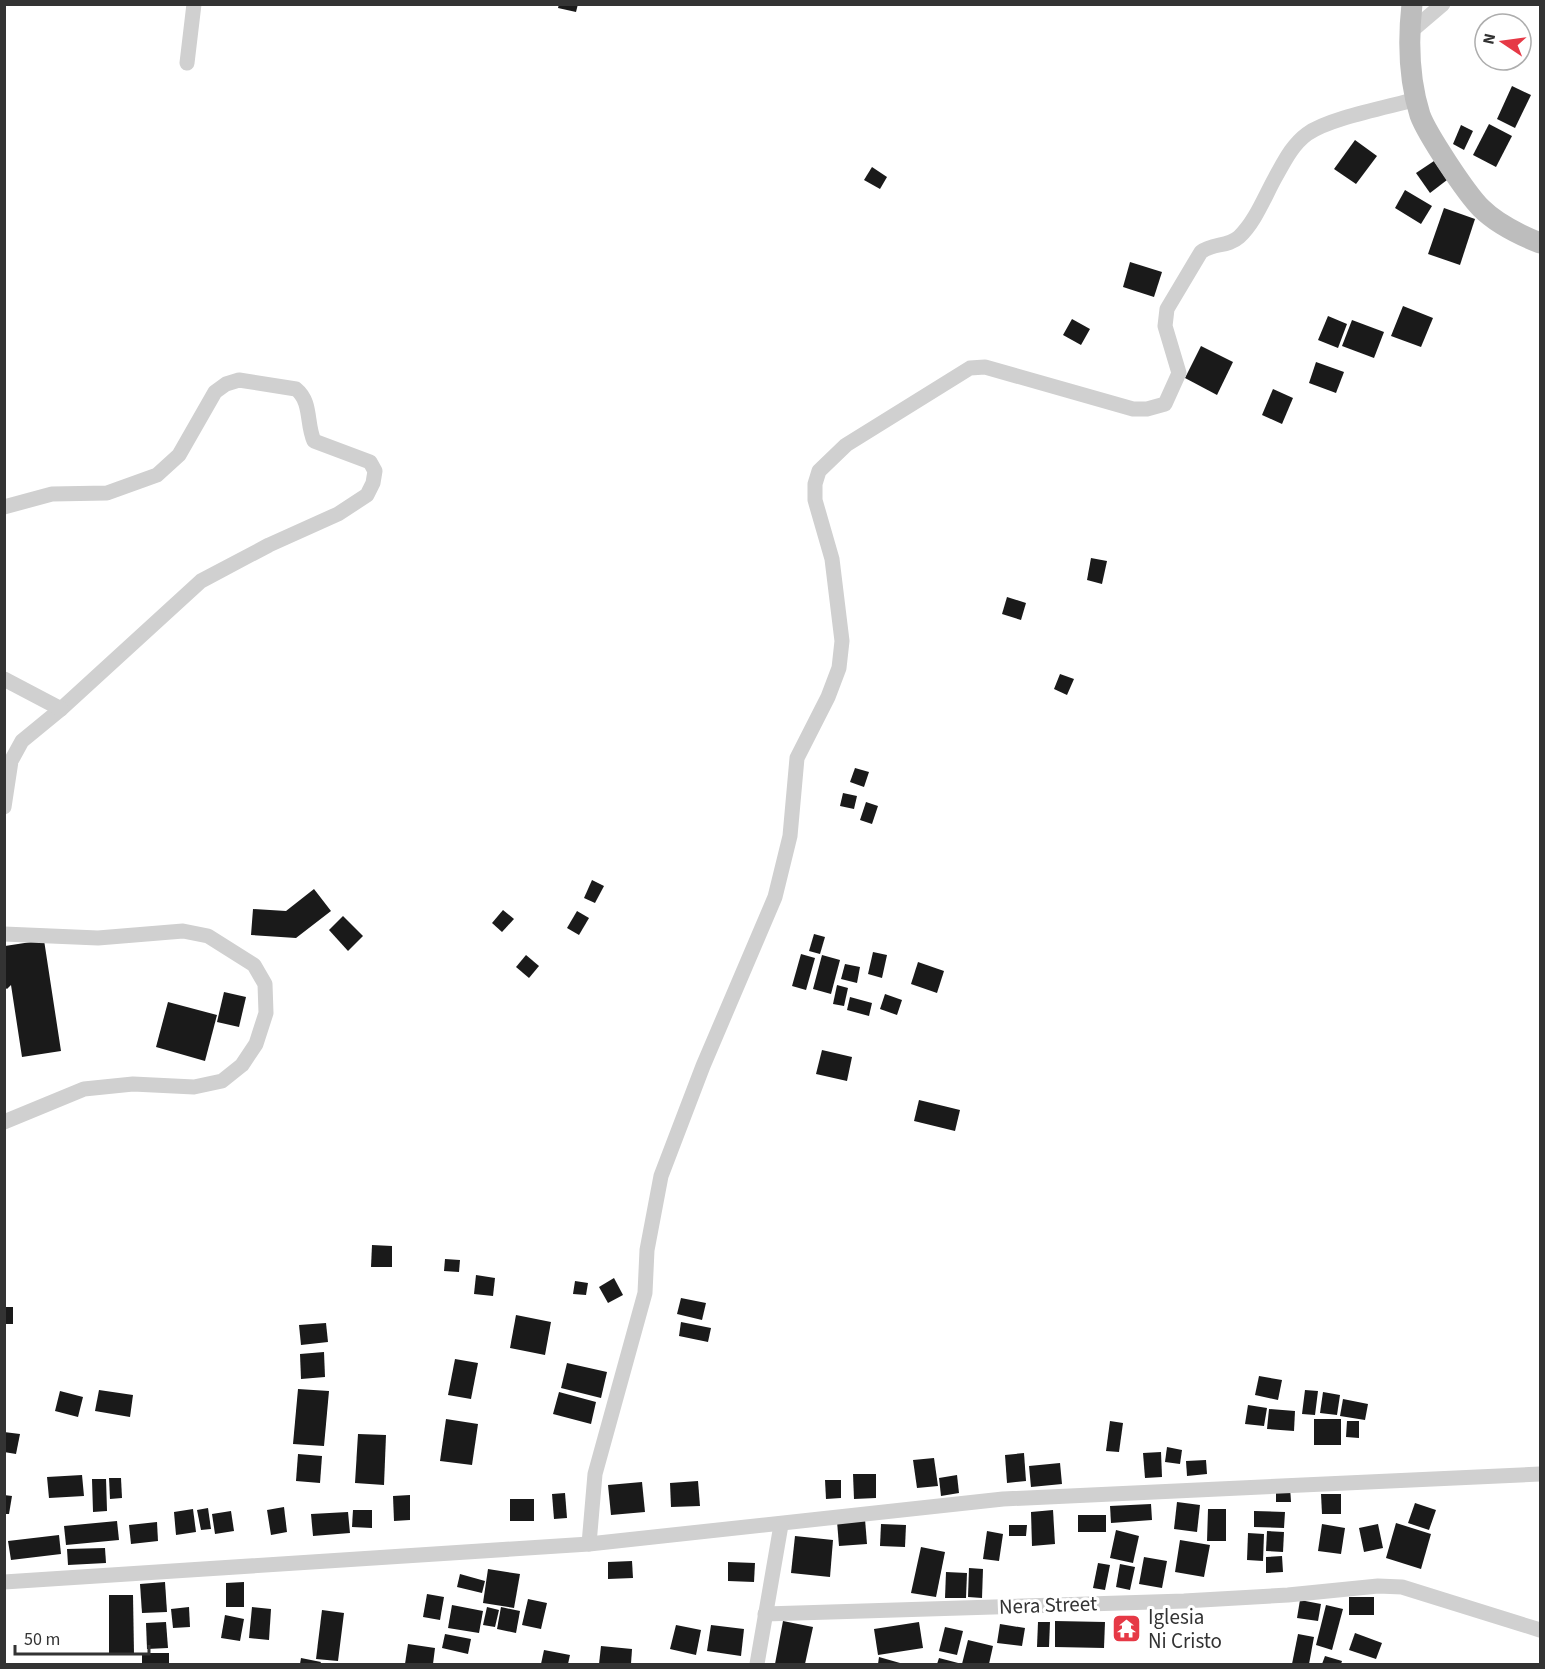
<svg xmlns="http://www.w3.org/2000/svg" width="1545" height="1669" font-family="'Source Sans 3',sans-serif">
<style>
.building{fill:#1a1a1a}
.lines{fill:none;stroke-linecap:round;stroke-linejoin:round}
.street{stroke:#d0d0d0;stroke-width:15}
.secondary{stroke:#bdbdbd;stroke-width:21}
.labels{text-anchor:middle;stroke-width:6;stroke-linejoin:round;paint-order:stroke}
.street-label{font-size:21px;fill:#333;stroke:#fff}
.poi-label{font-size:21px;fill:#333;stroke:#fff;text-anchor:start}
</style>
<rect width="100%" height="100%" fill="#fff"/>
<g class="building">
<polygon points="559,4 578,4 576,12 558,8"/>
<polygon points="1512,86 1531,95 1515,128 1497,119"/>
<polygon points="1489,124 1512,136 1496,167 1473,155"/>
<polygon points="1461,125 1473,131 1464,150 1453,144"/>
<polygon points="1355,140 1377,156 1356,184 1334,169"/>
<polygon points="1434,161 1447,180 1430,193 1416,173"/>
<polygon points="872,167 887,177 880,189 864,180"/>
<polygon points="1405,190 1432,206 1421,224 1395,208"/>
<polygon points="1444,208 1475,219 1460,265 1428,254"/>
<polygon points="1130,262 1162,272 1154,297 1123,287"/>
<polygon points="1403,306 1433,318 1421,347 1391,336"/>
<polygon points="1328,316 1347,324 1338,348 1318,340"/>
<polygon points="1072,319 1090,329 1081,345 1063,335"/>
<polygon points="1352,320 1384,332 1374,358 1342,346"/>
<polygon points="1201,346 1233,362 1217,395 1185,378"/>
<polygon points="1316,362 1344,372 1336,393 1309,383"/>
<polygon points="1273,389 1293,398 1282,424 1262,415"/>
<polygon points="1091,558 1107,561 1102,584 1087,580"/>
<polygon points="1007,597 1026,603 1021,620 1002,614"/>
<polygon points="1060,674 1074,679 1067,695 1054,689"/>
<polygon points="855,768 869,772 864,787 850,782"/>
<polygon points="843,793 857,796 854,809 840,806"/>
<polygon points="866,802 878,806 872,824 860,820"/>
<polygon points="592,880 604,886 595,903 584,898"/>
<polygon points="314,889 331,911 296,938 251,935 253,909 286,911"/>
<polygon points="503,910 514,919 502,932 492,923"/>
<polygon points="577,911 589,918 579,935 567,928"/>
<polygon points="343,916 363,936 348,951 329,930"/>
<polygon points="814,934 825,937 820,954 809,951"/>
<polygon points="44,940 61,1051 22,1057 11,985 7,989 4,987 5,946"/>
<polygon points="873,952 887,955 882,978 868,974"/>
<polygon points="801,954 815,958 806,990 792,986"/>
<polygon points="526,955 539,966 529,978 516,967"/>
<polygon points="822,955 840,960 831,994 813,989"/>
<polygon points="918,962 944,971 937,993 911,984"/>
<polygon points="845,964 860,967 857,983 841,979"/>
<polygon points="837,985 848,988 844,1006 833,1004"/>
<polygon points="224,992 246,997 239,1027 217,1022"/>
<polygon points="885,994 902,1000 897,1015 880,1009"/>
<polygon points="850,997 872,1003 869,1016 847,1010"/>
<polygon points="168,1002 217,1015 205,1061 156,1047"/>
<polygon points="822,1050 852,1057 847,1081 816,1074"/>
<polygon points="919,1100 960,1110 955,1131 914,1121"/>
<polygon points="372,1245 392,1246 392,1267 371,1267"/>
<polygon points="445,1259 460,1260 459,1272 444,1271"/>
<polygon points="476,1275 495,1278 493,1296 474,1294"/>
<polygon points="614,1278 623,1295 608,1303 599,1287"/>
<polygon points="575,1281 588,1283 586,1295 573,1294"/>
<polygon points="681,1298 706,1303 702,1320 677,1314"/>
<rect x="4" y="1307" width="9" height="17"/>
<polygon points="516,1315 551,1322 545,1355 510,1348"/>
<polygon points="681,1322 711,1328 708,1342 679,1336"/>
<polygon points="326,1323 328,1342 301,1345 299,1325"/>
<polygon points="324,1352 325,1377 301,1379 300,1354"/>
<polygon points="455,1359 478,1363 471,1399 448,1395"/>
<polygon points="567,1363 607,1372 601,1398 561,1388"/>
<polygon points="1259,1376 1282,1380 1278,1400 1255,1395"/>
<polygon points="298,1389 329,1391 324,1446 293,1444"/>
<polygon points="99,1390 133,1395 130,1417 95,1411"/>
<polygon points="1305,1390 1318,1391 1315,1415 1302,1414"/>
<polygon points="60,1391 83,1397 78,1417 55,1411"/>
<polygon points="559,1392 596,1402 591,1424 553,1414"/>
<polygon points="1323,1392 1340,1395 1337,1415 1320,1413"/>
<polygon points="1343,1399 1368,1404 1365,1420 1340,1416"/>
<polygon points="1248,1405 1267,1408 1264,1426 1245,1424"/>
<polygon points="1269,1409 1295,1411 1294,1431 1267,1429"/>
<polygon points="446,1419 478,1424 472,1465 440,1461"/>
<rect x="1314" y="1419" width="27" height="26"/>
<polygon points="1110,1421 1123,1423 1119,1452 1106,1451"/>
<polygon points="1347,1421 1359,1421 1359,1438 1346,1437"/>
<polygon points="4,1432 20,1434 16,1454 4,1452"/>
<polygon points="358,1434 386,1435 384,1485 355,1483"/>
<polygon points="1167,1447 1182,1450 1180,1464 1165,1462"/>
<polygon points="1161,1452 1162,1477 1145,1478 1143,1453"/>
<polygon points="1024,1453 1026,1481 1007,1483 1005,1455"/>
<polygon points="298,1454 322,1456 320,1483 296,1481"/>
<polygon points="934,1458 938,1486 917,1488 913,1460"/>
<polygon points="1206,1460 1207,1474 1187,1476 1186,1461"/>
<polygon points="1060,1463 1062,1484 1031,1487 1029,1466"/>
<polygon points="853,1474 876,1474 876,1498 854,1499"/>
<polygon points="82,1475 84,1496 49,1498 47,1477"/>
<polygon points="957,1475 959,1493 941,1496 939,1478"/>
<polygon points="109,1478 121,1478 122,1498 110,1499"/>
<polygon points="92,1479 106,1479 107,1511 93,1512"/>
<polygon points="825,1480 841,1480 841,1498 826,1499"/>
<polygon points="698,1481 700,1506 671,1507 670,1483"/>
<polygon points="642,1482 645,1512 611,1515 608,1485"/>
<polygon points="1276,1487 1290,1487 1291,1502 1276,1502"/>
<polygon points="565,1493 567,1518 554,1519 552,1494"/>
<polygon points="1321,1494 1341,1494 1341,1514 1322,1514"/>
<polygon points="4,1495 12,1496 9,1514 4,1514"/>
<polygon points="410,1495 410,1520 394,1521 393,1496"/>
<rect x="510" y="1499" width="24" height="22"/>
<polygon points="1177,1502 1200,1505 1197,1532 1174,1529"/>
<polygon points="1415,1503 1436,1510 1429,1530 1408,1523"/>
<polygon points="1151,1504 1152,1520 1111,1523 1110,1506"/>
<polygon points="284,1507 287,1532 271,1535 267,1510"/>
<polygon points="208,1508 211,1529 201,1530 197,1510"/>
<polygon points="193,1509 196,1532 176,1535 174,1512"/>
<polygon points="1208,1509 1226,1509 1226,1541 1207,1541"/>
<polygon points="353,1510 372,1510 372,1528 352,1527"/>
<polygon points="1053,1510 1055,1544 1032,1546 1031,1512"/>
<polygon points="231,1511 234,1531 215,1534 212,1514"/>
<polygon points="1254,1511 1285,1512 1284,1528 1254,1527"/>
<polygon points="348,1512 350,1533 313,1536 311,1514"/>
<rect x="1078" y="1515" width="28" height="17"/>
<polygon points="865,1519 867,1544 839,1546 837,1521"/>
<polygon points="117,1521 119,1540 66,1545 64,1526"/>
<polygon points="157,1522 158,1541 131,1544 129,1525"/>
<polygon points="1396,1523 1431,1534 1421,1569 1386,1558"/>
<polygon points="881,1524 906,1525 905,1547 880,1546"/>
<polygon points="1322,1524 1345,1528 1341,1554 1318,1551"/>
<polygon points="1378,1524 1383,1548 1364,1552 1359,1528"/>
<polygon points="1009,1525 1027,1525 1026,1536 1009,1536"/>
<polygon points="1116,1530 1139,1536 1133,1563 1110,1558"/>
<polygon points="987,1531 1003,1534 999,1561 983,1559"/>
<polygon points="1267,1531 1284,1532 1283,1552 1266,1551"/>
<polygon points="1248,1533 1264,1534 1263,1561 1247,1560"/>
<polygon points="59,1535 61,1554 11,1560 8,1541"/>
<polygon points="795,1536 833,1540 830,1577 791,1573"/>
<polygon points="1180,1540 1210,1545 1204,1577 1175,1572"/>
<polygon points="921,1547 945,1552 936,1597 911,1593"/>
<polygon points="105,1548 106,1563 68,1565 67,1549"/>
<polygon points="1282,1556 1283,1572 1266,1573 1266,1557"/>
<polygon points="1144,1557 1167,1561 1162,1588 1139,1584"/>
<polygon points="632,1561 633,1578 608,1579 608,1562"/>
<polygon points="728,1562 755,1563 754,1582 728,1581"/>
<polygon points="1098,1563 1110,1565 1105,1590 1093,1588"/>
<polygon points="1120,1564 1135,1567 1130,1590 1116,1587"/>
<polygon points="969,1568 983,1569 982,1598 968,1597"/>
<polygon points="488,1569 520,1574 514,1608 483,1603"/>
<polygon points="946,1572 967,1573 966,1598 945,1598"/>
<polygon points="460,1574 485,1581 482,1593 457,1587"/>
<polygon points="165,1582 167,1612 142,1613 140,1584"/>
<polygon points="244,1582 244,1607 226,1607 226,1583"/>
<polygon points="427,1594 444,1597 440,1620 423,1617"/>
<polygon points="109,1595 133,1595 134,1654 109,1654"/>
<rect x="1349" y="1597" width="25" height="18"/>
<polygon points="528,1599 547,1603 541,1629 522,1625"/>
<polygon points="1300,1600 1321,1604 1318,1621 1297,1618"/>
<polygon points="452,1605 483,1611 479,1633 448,1628"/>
<polygon points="1326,1605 1343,1609 1332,1650 1316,1645"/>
<polygon points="189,1607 190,1627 173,1628 171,1609"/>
<polygon points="252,1607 271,1609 269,1640 249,1638"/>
<polygon points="487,1607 499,1610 495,1627 483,1625"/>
<polygon points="501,1607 520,1611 516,1633 497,1629"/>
<polygon points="322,1610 344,1613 338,1661 316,1659"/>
<polygon points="225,1615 244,1619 240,1641 221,1638"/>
<polygon points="783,1621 813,1627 805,1664 775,1664"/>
<polygon points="1055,1621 1105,1622 1104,1648 1055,1647"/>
<polygon points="166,1622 168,1648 147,1649 146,1623"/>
<polygon points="919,1622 923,1648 878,1655 874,1629"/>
<polygon points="1038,1622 1050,1622 1049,1647 1037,1647"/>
<polygon points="1000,1624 1025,1628 1022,1646 997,1643"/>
<polygon points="676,1625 701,1630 696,1655 670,1649"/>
<polygon points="711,1625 744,1629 741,1656 707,1651"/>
<polygon points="945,1627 963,1631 957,1655 939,1651"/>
<polygon points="1355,1633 1382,1643 1376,1659 1349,1650"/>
<polygon points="445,1634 471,1639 468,1654 442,1648"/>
<polygon points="1298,1634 1314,1637 1309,1664 1292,1664"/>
<polygon points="968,1640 993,1646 989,1664 962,1664"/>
<polygon points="408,1644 435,1648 433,1664 405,1664"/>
<polygon points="601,1646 632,1649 631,1664 599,1664"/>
<polygon points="544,1650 570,1655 568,1664 541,1664"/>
<rect x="142" y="1653" width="27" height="11"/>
<polygon points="1325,1656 1342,1661 1341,1664 1322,1664"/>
<polygon points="879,1657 900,1663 899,1664 878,1664"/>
<polygon points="301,1658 321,1662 320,1664 300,1664"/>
<polygon points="939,1658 962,1664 937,1664"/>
</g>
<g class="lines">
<g class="street">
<polyline points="1409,33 1443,4"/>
<polyline points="187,63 194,4"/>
<path d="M4,507l48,-13 55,-1 50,-18 22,-20 36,-63 11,-8 13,-4 57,9c16,13 10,34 18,52l56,21 5,9 -2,12 -6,12 -29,19 -69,31 -68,36 -140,128 -39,32 -11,20 -7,46"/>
<polyline points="4,679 61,709"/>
<polyline points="4,934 98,938 183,931 208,936 254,965 265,984 266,1013 256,1044 242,1065 222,1081 194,1087 133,1084 84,1089 4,1122"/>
<path d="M589,1544l6,-70 50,-181 2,-43 14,-74 42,-110 72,-169 15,-61 7,-78 31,-61 11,-29 3,-27 -10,-82 -17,-59v-16l4,-13 27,-26 124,-77 15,-1 148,42h14l18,-5 14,-31 -14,-47 2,-17 34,-57c11,-9 27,-5 38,-15 16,-15 25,-39 36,-59 9,-16 17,-33 32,-44 22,-16 82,-27 110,-35"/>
<polyline points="4,1582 589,1544 1003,1499 1540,1474"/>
<polyline points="765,1614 1184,1601 1288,1595 1378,1586 1402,1587 1540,1630"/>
<polyline points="757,1664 781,1525"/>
</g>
<path class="secondary" d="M1412,4c-4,36 -3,76 8,111 7,19 46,78 61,93 16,16 39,27 59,35"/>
</g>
<defs>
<symbol id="temple-square" viewBox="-11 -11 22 22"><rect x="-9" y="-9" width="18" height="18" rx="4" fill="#e63946" stroke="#fff"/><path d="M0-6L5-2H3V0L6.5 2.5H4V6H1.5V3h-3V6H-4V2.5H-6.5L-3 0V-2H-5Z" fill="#fff"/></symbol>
</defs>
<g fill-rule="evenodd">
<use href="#temple-square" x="1110" y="1612" width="33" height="33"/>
</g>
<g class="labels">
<g class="street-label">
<text transform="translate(1048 1605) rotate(-2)" y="7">Nera Street</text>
</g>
<g class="poi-label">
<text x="1148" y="1624">Iglesia<tspan x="1148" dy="24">Ni Cristo</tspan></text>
</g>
</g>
<rect width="1545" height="1669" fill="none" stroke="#333333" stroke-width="12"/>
<g transform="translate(1503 42) rotate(283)"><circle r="28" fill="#ffffff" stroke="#adadad" stroke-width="1.5"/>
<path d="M0-4.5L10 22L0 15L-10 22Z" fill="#e63946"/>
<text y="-9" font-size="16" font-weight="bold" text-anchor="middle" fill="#333333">N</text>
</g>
<path d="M15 1645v9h134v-9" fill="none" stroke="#333333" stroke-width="3"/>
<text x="24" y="1645" font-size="18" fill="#333333" stroke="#ffffff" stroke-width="4.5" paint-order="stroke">50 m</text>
</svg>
